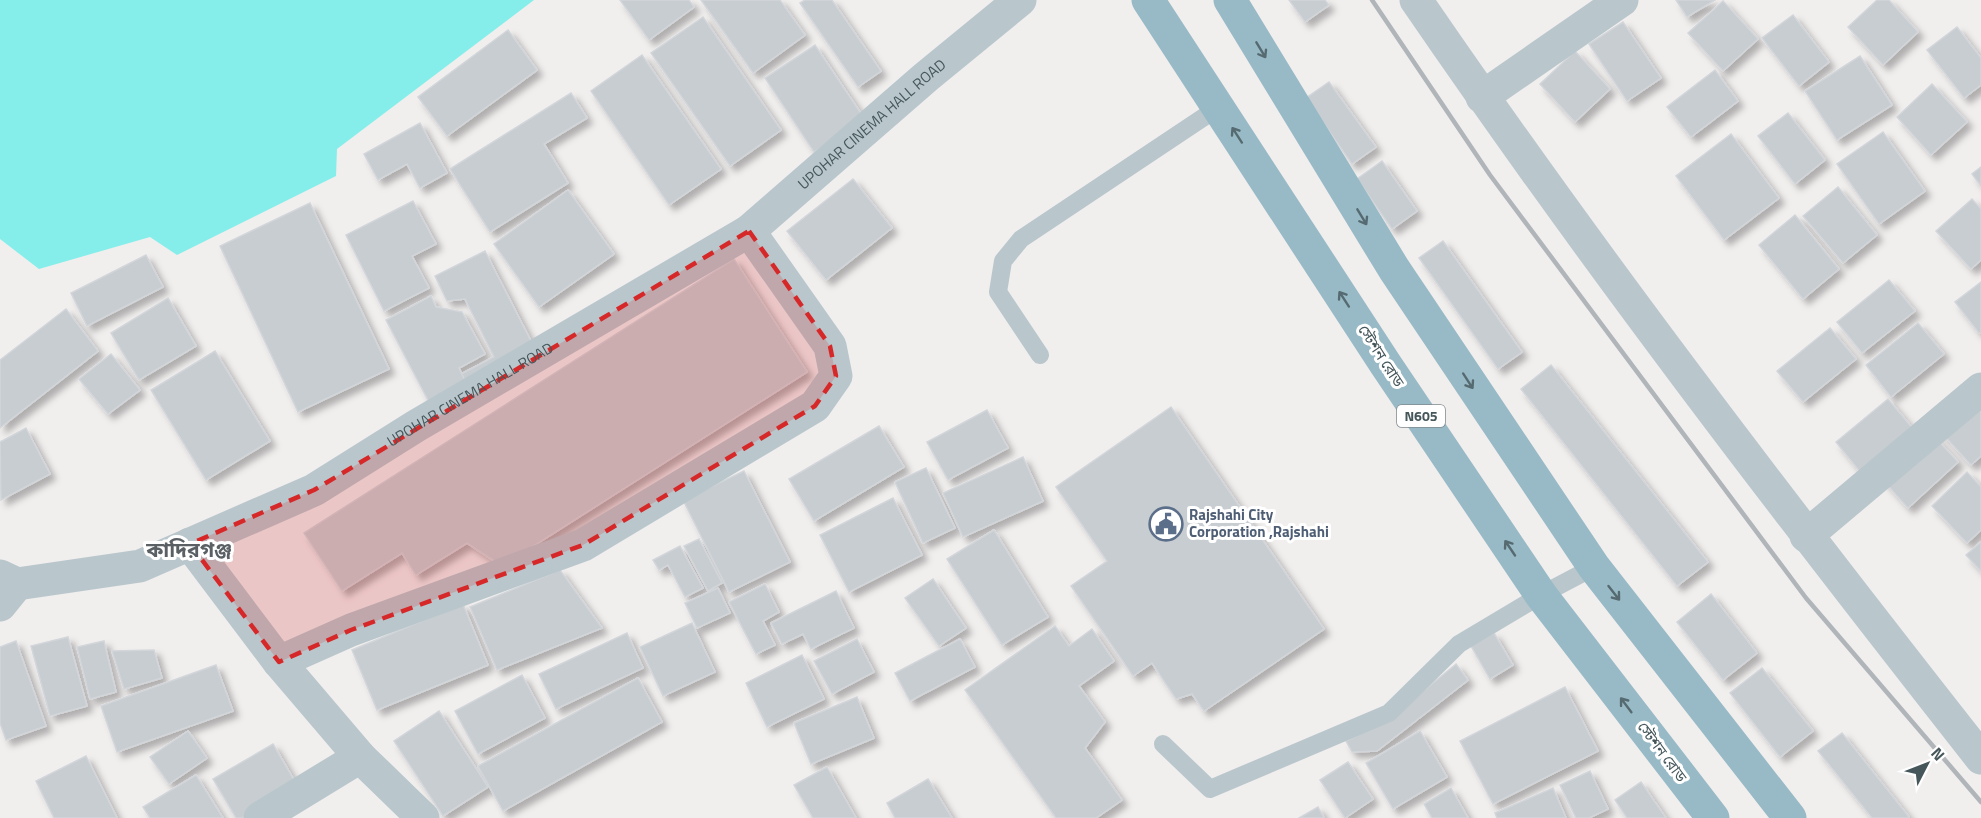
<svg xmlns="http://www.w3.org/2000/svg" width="1981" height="818" font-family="'Titillium Web','Noto Sans Bengali',sans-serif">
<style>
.water{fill:#86eeea}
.building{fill:#c8cdd1;stroke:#d2d6da;stroke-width:1.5;filter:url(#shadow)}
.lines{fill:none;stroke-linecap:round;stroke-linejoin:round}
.service{stroke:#b9c7cc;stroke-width:18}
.minor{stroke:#b9c7cc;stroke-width:33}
.tertiary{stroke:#b9c7cc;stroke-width:33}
.trunk{stroke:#98bac6;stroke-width:33}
.rail{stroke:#b0b5b9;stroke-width:4.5}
.oneway{stroke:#566b71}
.marked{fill:#d62828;fill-opacity:0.2;stroke:#d62828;stroke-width:4.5;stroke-dasharray:12 8;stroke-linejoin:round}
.labels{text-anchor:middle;stroke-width:6;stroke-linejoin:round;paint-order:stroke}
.shield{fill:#fff;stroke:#7e898d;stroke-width:1.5}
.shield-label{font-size:14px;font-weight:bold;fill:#46575c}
.street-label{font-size:15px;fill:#46575c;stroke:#fff}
.service-label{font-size:15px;font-weight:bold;fill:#4e5e75;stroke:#fff;text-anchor:start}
.district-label{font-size:21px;font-weight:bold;fill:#5a6063;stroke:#fff}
</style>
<defs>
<filter id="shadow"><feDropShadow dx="5.5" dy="5.5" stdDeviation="3" flood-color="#0004"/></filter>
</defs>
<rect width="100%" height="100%" fill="#f1eeee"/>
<polygon class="water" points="0,0 534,0 337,149 336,176 177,255 150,237 39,269 0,239"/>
<g class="building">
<polygon points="620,0 689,0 694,7 649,40"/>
<polygon points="701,0 780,0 805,35 753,73"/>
<polygon points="805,0 832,0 881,71 858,87 800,3"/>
<polygon points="1289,0 1325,0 1329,5 1305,22"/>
<polygon points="1676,0 1715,0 1687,17"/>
<polygon points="1877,0 1889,0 1918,32 1883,65 1848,27"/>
<polygon points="1723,1 1758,39 1723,71 1688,33"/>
<polygon points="1793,15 1829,62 1799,86 1762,38"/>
<polygon points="703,17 781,130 730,166 651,53"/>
<polygon points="1623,22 1661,78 1627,101 1589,44"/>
<polygon points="1957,27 1981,58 1981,85 1964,98 1927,50"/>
<polygon points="508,30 537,70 447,136 418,97"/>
<polygon points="815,45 864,118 814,152 765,78"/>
<polygon points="1575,51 1610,89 1575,122 1540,84"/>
<polygon points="642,55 721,169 669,205 591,91"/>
<polygon points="1860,56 1892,105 1837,140 1805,91"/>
<polygon points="1715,70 1738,101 1691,137 1667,107"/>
<polygon points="1329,82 1376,147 1352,164 1306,98"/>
<polygon points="1932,84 1967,122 1931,155 1897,117"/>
<polygon points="571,93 587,118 544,144 568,183 490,232 450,169"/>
<polygon points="1788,113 1825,160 1795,184 1758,136"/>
<polygon points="420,123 447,173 420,188 407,164 378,180 364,154"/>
<polygon points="1883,132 1925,191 1879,224 1837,164"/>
<polygon points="1731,134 1779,198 1724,240 1676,176"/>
<polygon points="1382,161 1417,211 1392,229 1357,179"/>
<polygon points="1981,167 1981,186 1972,174"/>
<polygon points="853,179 892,228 826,280 787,231"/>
<polygon points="1838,187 1877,235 1843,263 1803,216"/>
<polygon points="568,190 614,254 539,307 494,244"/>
<polygon points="1972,199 1981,209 1981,260 1971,269 1936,231"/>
<polygon points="413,201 436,244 412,256 429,288 384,311 346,235"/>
<polygon points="310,203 389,369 298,412 220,246"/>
<polygon points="1795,215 1839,269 1803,299 1759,245"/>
<polygon points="1443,241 1522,352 1498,369 1419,258"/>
<polygon points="485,251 537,353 468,387 461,374 494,357 465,299 447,301 435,276"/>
<polygon points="146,255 163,287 87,326 71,293"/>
<polygon points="734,259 807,372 502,566 467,543 416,575 402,553 342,591 304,533"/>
<polygon points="1889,280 1915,311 1862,353 1837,322"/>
<polygon points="1981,282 1981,332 1979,333 1955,302"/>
<polygon points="431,296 436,307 462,312 485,354 459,368 468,387 431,406 386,320"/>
<polygon points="168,298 196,346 139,380 111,333"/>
<polygon points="66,309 98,351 0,428 0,360"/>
<polygon points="1918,323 1944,354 1891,397 1866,365"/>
<polygon points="1830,328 1856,359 1803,402 1777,371"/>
<polygon points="215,351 270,441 206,480 151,390"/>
<polygon points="111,354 140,390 108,414 79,379"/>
<polygon points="1551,365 1708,562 1677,586 1521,389"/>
<polygon points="1888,399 1914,430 1861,473 1836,442"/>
<polygon points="1981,400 1981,456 1971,465 1940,431"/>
<polygon points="1171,407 1324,629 1204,711 1192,694 1176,699 1152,663 1133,676 1071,586 1107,561 1056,487"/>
<polygon points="987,410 1008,448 948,480 927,442"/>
<polygon points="879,426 904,467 814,521 789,479"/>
<polygon points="26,428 50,474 1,500 0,442"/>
<polygon points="1931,433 1958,462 1908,508 1882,479"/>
<polygon points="1023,457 1043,501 963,537 943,493"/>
<polygon points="926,468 955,528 923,543 895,482"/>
<polygon points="744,471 790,562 729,592 683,500"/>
<polygon points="1967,472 1981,487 1981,530 1967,543 1932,506"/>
<polygon points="893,498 922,555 849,592 820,535"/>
<polygon points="994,530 1048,617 1002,645 947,559"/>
<polygon points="699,539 722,583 708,591 684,546"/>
<polygon points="1981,542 1981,571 1966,555"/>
<polygon points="680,546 703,588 685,597 668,565 659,570 653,560"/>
<polygon points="560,570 602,628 497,670 470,607"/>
<polygon points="933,579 966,628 939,646 905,598"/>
<polygon points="765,584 779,612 763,621 775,645 756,654 729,602"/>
<polygon points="718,588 730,613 697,628 685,603"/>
<polygon points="836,591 854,628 811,649 803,634 782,644 771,623"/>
<polygon points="1711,594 1757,653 1723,680 1677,622"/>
<polygon points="463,604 488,665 377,710 352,650"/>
<polygon points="692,623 715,672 663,696 640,647"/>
<polygon points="1055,626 1069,646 1092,629 1114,661 1079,686 1105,722 1085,748 1122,800 1096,818 1056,818 965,690"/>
<polygon points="627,633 643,668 556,709 539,674"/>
<polygon points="1494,633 1513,665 1490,679 1471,646"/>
<polygon points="68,637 87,706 50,716 31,646"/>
<polygon points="857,639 874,672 832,694 814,661"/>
<polygon points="960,639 975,667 910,701 895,673"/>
<polygon points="16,641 46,726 6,740 0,723 0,647"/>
<polygon points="104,641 116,692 90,699 77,647"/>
<polygon points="154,650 162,678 124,689 112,651"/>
<polygon points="802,655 824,699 767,727 746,683"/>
<polygon points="1456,664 1468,680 1377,751 1352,752 1346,741 1388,720"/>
<polygon points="216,665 233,711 117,752 101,706"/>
<polygon points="1762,668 1813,731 1780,757 1730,693"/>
<polygon points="522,675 545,718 478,754 455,711"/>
<polygon points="638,678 662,722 503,811 478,766"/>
<polygon points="1565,687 1598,751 1493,804 1460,741"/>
<polygon points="857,697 874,738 811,764 794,723"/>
<polygon points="439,711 488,787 443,816 394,741"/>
<polygon points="188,731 207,758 169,784 150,757"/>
<polygon points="1420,731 1447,777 1393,809 1366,763"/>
<polygon points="1842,733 1909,817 1907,818 1872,818 1818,751"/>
<polygon points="273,744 297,785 242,818 236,818 213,779"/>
<polygon points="86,756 117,818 54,818 36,781"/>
<polygon points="1348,762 1373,799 1345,818 1320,780"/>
<polygon points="827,767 856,818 813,818 794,785"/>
<polygon points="1590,771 1608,809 1589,818 1576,818 1560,785"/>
<polygon points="196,775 223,818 150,818 143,807"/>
<polygon points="928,779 952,818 895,818 887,803"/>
<polygon points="1641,782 1666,818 1627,818 1615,800"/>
<polygon points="1451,788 1468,818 1432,818 1424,804"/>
<polygon points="1553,788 1566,818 1497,818 1495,813"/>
<polygon points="1318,807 1324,818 1299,818"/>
</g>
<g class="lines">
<g class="service">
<polyline points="1040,355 998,292 1003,261 1021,239 1219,107"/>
<polyline points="1163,744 1210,789 1389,713 1459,644 1541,595 1594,567"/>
</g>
<g class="minor">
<path d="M1416,0c178,260 370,510 565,758"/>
<polyline points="1482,97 1622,0"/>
<polyline points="1806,536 1981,389"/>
<polyline points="0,605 17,584"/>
<polyline points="279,662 351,630 583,545 815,406 836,376 830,346 749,231"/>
<polyline points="260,818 360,757"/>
</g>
<g class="tertiary">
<polyline points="190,544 279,662 360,757 423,818"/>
<path id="s1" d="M0,576l17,8 123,-18 174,-76 102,-64 333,-195 177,-154 94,-77"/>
</g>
<g class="trunk">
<polyline points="1148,0 1386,365 1541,595 1713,818"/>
<polyline points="1230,0 1394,269 1594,567 1790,818"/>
</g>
<polyline class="rail" points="1372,0 1490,175 1806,598 1981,802"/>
</g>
<defs><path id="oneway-shaft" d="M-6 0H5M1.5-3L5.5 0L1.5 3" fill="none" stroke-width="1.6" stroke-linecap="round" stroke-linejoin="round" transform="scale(1.5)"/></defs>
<g class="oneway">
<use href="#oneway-shaft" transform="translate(1261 50) rotate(59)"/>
<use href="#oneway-shaft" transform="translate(1237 135) rotate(-123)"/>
<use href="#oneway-shaft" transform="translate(1362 217) rotate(59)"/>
<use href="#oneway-shaft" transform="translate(1344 299) rotate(-123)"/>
<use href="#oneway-shaft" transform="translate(1468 381) rotate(57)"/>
<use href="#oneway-shaft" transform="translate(1510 548) rotate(-124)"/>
<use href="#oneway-shaft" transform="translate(1614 593) rotate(52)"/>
<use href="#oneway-shaft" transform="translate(1626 705) rotate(-127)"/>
</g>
<path class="marked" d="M749,231l81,115 6,30 -21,30 -232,139 -232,85 -72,32 -89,-118 124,-54z"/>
<defs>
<symbol id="civic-ring" viewBox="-11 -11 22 22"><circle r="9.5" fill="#fff" stroke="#5c6f8a" stroke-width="1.5"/><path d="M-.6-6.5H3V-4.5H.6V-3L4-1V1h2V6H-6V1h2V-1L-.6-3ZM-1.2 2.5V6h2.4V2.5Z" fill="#5c6f8a"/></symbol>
</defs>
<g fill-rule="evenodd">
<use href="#civic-ring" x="1147" y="505" width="38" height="38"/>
</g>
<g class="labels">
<rect class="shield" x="1397" y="405" width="48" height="22" rx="4.5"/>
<g class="shield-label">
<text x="1421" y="421">N605</text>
</g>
<g class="street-label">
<text dy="5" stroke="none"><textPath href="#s1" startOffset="1002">UPOHAR CINEMA HALL ROAD</textPath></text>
<text transform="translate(1381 356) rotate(57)" y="5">স্টেশন রোড</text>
<text dy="5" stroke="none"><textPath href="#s1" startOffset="516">UPOHAR CINEMA HALL ROAD</textPath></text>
<text transform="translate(1662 752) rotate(53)" y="5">স্টেশন রোড</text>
</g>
<g class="service-label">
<text x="1189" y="520">Rajshahi City<tspan x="1189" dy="17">Corporation ,Rajshahi</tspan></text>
</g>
<g class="district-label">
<text x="189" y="557">কাদিরগঞ্জ</text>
</g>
</g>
<g transform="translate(1927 764) rotate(48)" stroke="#ffffff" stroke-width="4.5" paint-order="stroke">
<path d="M0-4.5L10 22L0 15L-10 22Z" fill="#46575c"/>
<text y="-9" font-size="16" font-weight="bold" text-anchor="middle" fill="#46575c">N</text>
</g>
</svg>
